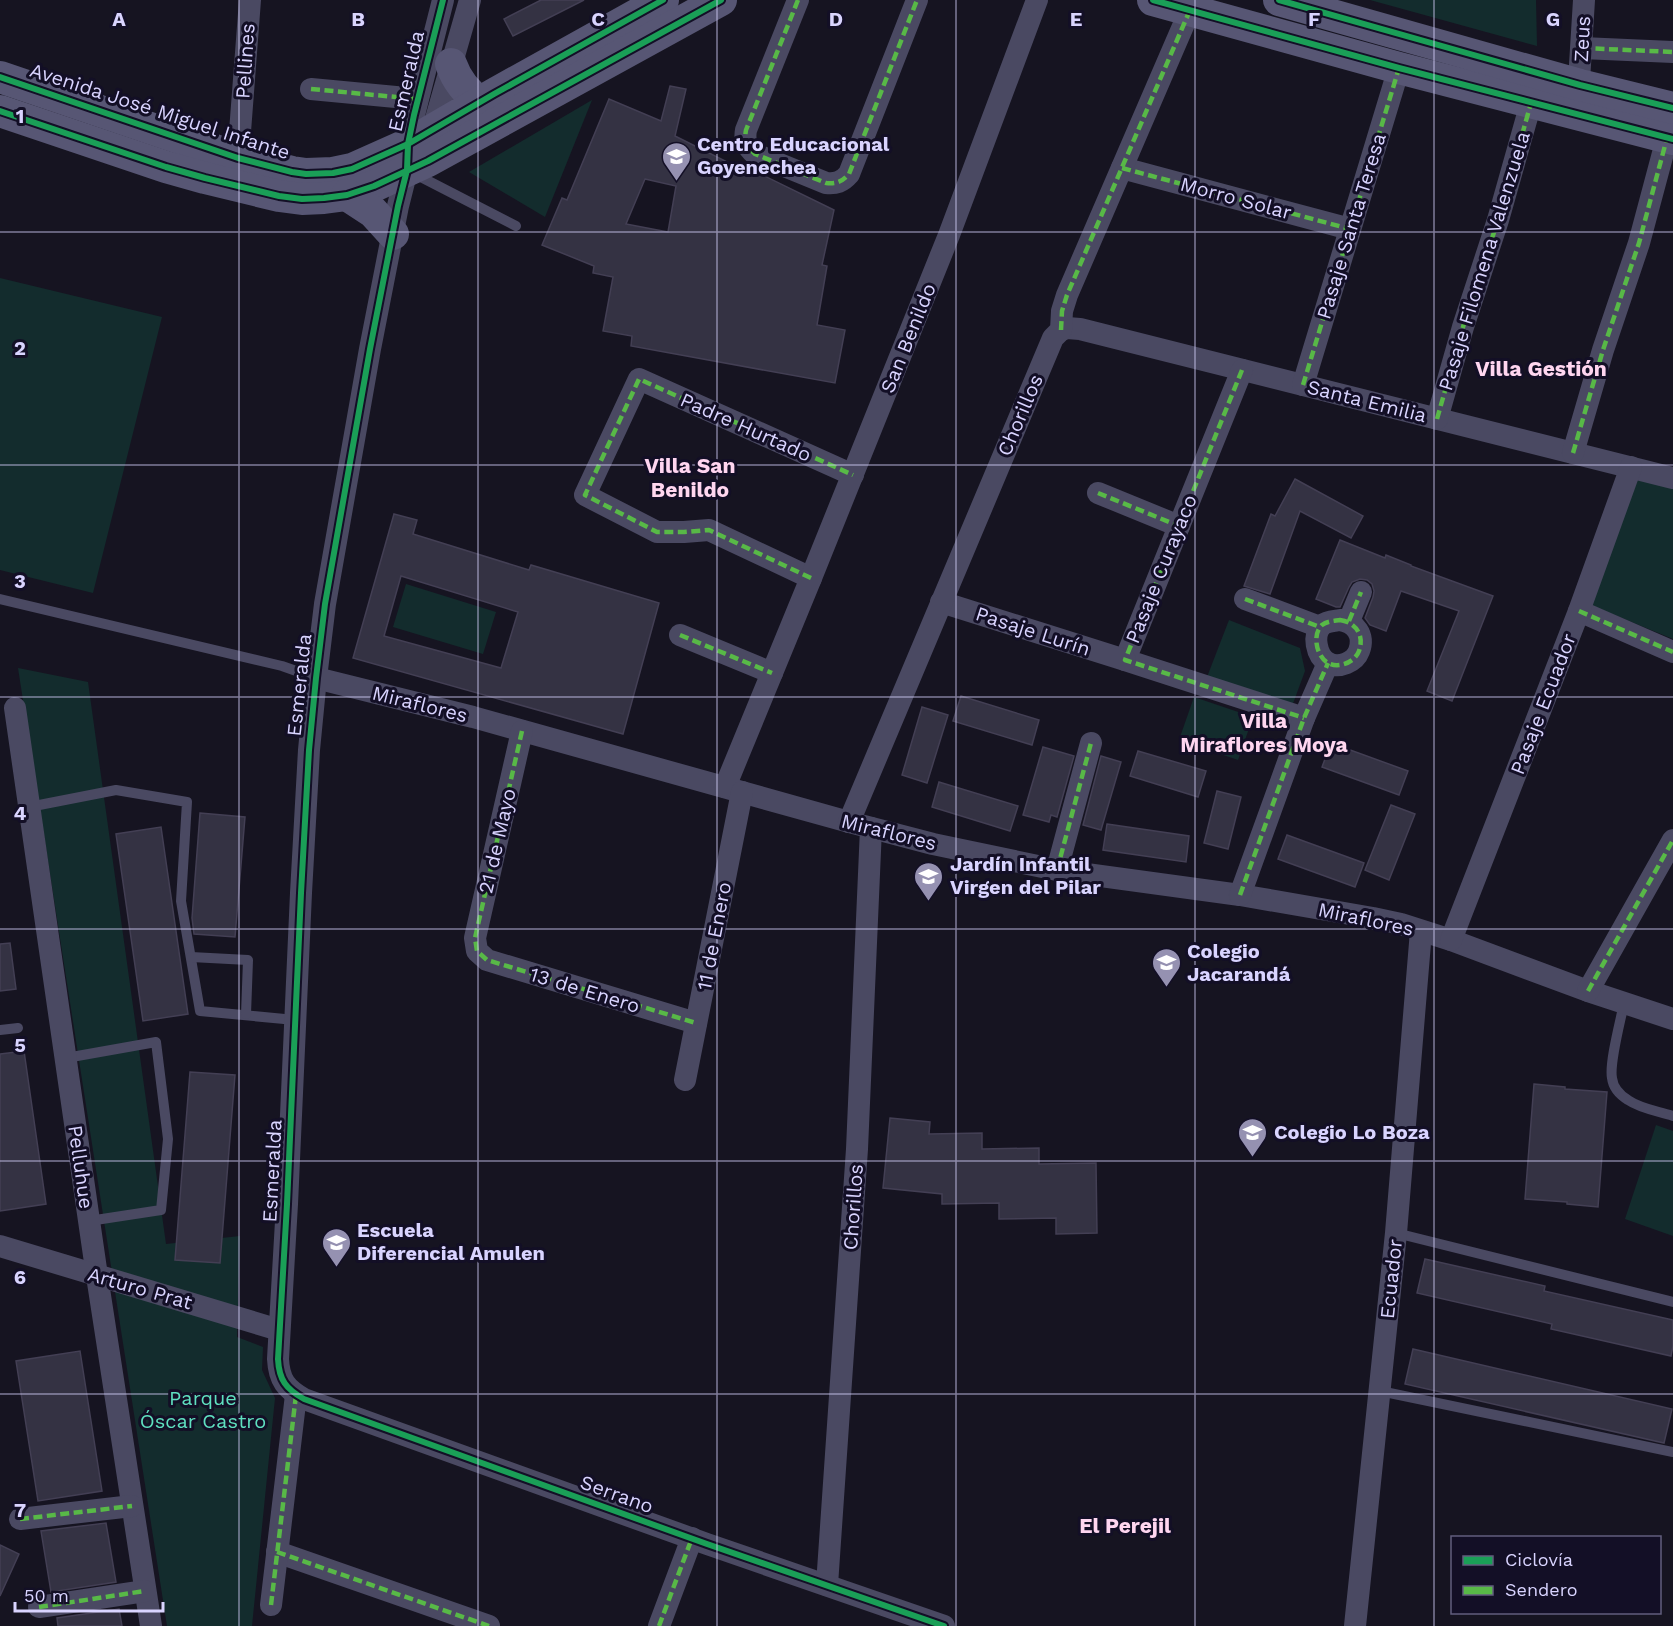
<svg xmlns="http://www.w3.org/2000/svg" width="1673" height="1626" font-family="'Work Sans',sans-serif">
<style>
.green{fill:#132c2d}
.building{fill:#343243;stroke:#433f54;stroke-width:1.5;fill-rule:evenodd}
.lines{fill:none;stroke-linecap:round;stroke-linejoin:round}
.lane{stroke:#4a4962;stroke-width:10}
.street{stroke:#4a4962;stroke-width:22}
.secondary{stroke:#575674;stroke-width:32}
.quiet{stroke:#58b947;stroke-width:4.5;stroke-dasharray:9 4.5;stroke-linecap:butt}
.cycleway-casing{stroke:#130f26;stroke-width:10}
.cycleway{stroke:#1a9f57;stroke-width:6}
.grid{fill:none;stroke:#d9d4ff;stroke-width:1.5;stroke-opacity:0.55}
.labels{text-anchor:middle;stroke-width:6;stroke-linejoin:round;paint-order:stroke}
.street-label{font-size:20px;fill:#d9d4ff;stroke:#130f26}
.poi-label{font-size:20px;font-weight:bold;fill:#d9d4ff;stroke:#130f26;text-anchor:start}
.park-label{font-size:20px;fill:#5fe0c0;stroke:#130f26}
.neighbourhood-label{font-size:21px;font-weight:bold;fill:#ffd6f0;stroke:#130f26}
.grid-label{font-size:20px;text-anchor:middle;font-weight:bold;fill:#d9d4ff;stroke:#130f26;stroke-width:6;stroke-linejoin:round;paint-order:stroke}
</style>
<rect width="100%" height="100%" fill="#161421"/>
<g class="green">
<polygon points="1370,0 1536,0 1537,46"/>
<polygon points="592,100 545,217 469,172"/>
<polygon points="0,278 162,317 93,593 0,570"/>
<polygon points="1638,479 1673,489 1673,639 1590,605"/>
<polygon points="406,584 496,612 483,654 393,627"/>
<polygon points="1229,620 1300,648 1305,671 1291,709 1207,677"/>
<polygon points="18,668 88,682 166,1244 240,1236 237,1337 263,1347 262,1370 275,1398 252,1626 167,1626"/>
<polygon points="1194,697 1253,717 1238,760 1179,740"/>
<polygon points="1656,1125 1673,1131 1673,1236 1625,1219"/>
</g>
<g class="building">
<polygon points="541,0 584,0 513,36 504,19"/>
<path d="M670,86l16,3 -11,47 62,31 1,-4 96,47 -12,55 5,1 -10,59 28,5 -10,53 -204,-37 1,-10 -29,-5 10,-54 -20,-4 1,-7 -52,-21 20,-47 5,2 42,-101 52,22zM645,179l31,7 -8,46 -42,-8z"/>
<polygon points="1295,479 1363,516 1351,538 1300,511 1270,594 1244,586 1271,514 1275,516"/>
<path d="M394,514l23,6 -4,14 116,36 2,-5 128,38 -36,131 -270,-76zM401,576l117,36 -17,56 -117,-32z"/>
<polygon points="1340,540 1385,558 1386,555 1411,565 1411,566 1493,596 1452,701 1427,691 1459,611 1401,591 1386,631 1370,625 1365,618 1373,597 1374,591 1372,584 1367,580 1360,579 1352,582 1349,587 1340,607 1336,607 1316,599"/>
<polygon points="961,696 1039,720 1032,745 953,721"/>
<polygon points="922,707 948,715 927,783 902,775"/>
<polygon points="1331,743 1408,771 1399,795 1322,767"/>
<polygon points="1043,747 1074,756 1057,817 1051,815 1049,822 1023,815"/>
<polygon points="1138,751 1206,771 1198,797 1130,776"/>
<polygon points="1101,756 1121,762 1101,830 1083,825"/>
<polygon points="939,782 1018,806 1010,831 932,807"/>
<polygon points="1217,791 1241,797 1228,849 1204,843"/>
<polygon points="1391,805 1415,814 1389,880 1365,870"/>
<polygon points="200,813 245,817 235,937 194,934 192,918"/>
<polygon points="1107,824 1189,836 1186,862 1103,850"/>
<polygon points="161,827 188,1014 143,1021 116,834"/>
<polygon points="1287,835 1364,863 1355,887 1278,859"/>
<polygon points="10,943 16,989 0,991 0,944"/>
<polygon points="24,1051 46,1204 0,1211 0,1054"/>
<polygon points="190,1072 235,1075 220,1263 175,1260"/>
<polygon points="1534,1084 1565,1087 1565,1089 1607,1092 1598,1207 1567,1204 1567,1202 1525,1199"/>
<polygon points="890,1118 930,1122 929,1134 982,1133 982,1149 1039,1148 1039,1164 1096,1163 1097,1233 1056,1234 1056,1218 999,1219 999,1203 942,1204 942,1194 883,1188"/>
<polygon points="1425,1259 1545,1286 1544,1291 1673,1320 1673,1346 1671,1356 1551,1329 1552,1324 1417,1293"/>
<polygon points="1413,1349 1672,1409 1664,1443 1405,1384"/>
<polygon points="80,1351 102,1491 38,1501 16,1361"/>
<polygon points="106,1523 116,1582 51,1592 41,1531"/>
<polygon points="0,1545 19,1554 0,1596"/>
<polygon points="119,1609 122,1626 58,1626 57,1618"/>
</g>
<g class="lines">
<g class="lane">
<polyline points="413,173 516,226"/>
<polyline points="0,599 282,666 316,678"/>
<polyline points="29,807 116,790 187,802 181,901 200,1011 295,1020"/>
<polyline points="191,957 248,960 246,1014"/>
<path d="M1624,1003c-3,16 -15,60 -12,75 1,9 8,17 16,22 13,9 30,11 45,16"/>
<polyline points="0,1030 18,1028"/>
<polyline points="66,1058 156,1042 168,1139 161,1210 89,1221"/>
<polyline points="1396,1233 1673,1302"/>
<polyline points="1380,1391 1673,1452"/>
</g>
<g class="street">
<path d="M443,0l-29,115 -6,29 -1,26 -9,36 -28,143 -45,255 -9,74 -7,72 -8,143 -14,311 -9,155c1,21 8,30 26,40l403,145 237,82"/>
<path d="M798,0l-52,130c-2,11 1,17 9,24l71,29c10,1 16,-1 23,-9l68,-174"/>
<polyline points="1582,48 1673,52"/>
<polyline points="311,89 417,99"/>
<polyline points="1578,97 1584,0"/>
<polyline points="429,136 433,129 470,0"/>
<polyline points="238,158 250,0"/>
<polyline points="1122,168 1350,229"/>
<polyline points="1061,330 1067,328 1080,329 1673,478"/>
<polyline points="1242,370 1125,660 1304,718"/>
<polyline points="1303,385 1399,68"/>
<polyline points="1437,419 1463,327 1498,220 1531,103"/>
<polyline points="1573,453 1603,350 1639,243 1667,138"/>
<polyline points="1098,493 1179,526"/>
<polyline points="811,578 709,530 684,532 657,532 585,495 639,379 853,475"/>
<polyline points="1245,599 1320,627"/>
<polyline points="941,602 1125,660"/>
<polyline points="1579,611 1673,652"/>
<path d="M1340,620c15,2 25,15 19,31 -4,11 -20,18 -31,12 -12,-7 -16,-29 -6,-38 5,-4 12,-4 18,-5z"/>
<polyline points="1349,621 1361,592"/>
<polyline points="680,635 772,673"/>
<polyline points="316,678 473,717 849,822 933,844 1057,870 1240,895 1373,918 1401,924 1451,940 1588,991 1673,1019"/>
<polyline points="15,708 97,1276 151,1626"/>
<polyline points="522,731 475,938 477,951 487,960 696,1023"/>
<polyline points="725,787 811,578 949,235 1037,0"/>
<polyline points="849,822 1053,338 1061,330 1062,311 1067,295 1190,10"/>
<polyline points="1057,870 1091,743"/>
<polyline points="1240,895 1304,718 1328,663"/>
<polyline points="1451,940 1579,611 1631,467"/>
<polyline points="1588,991 1673,840"/>
<polyline points="685,1080 742,792"/>
<polyline points="0,1246 279,1330"/>
<polyline points="20,1519 132,1506"/>
<polyline points="277,1552 489,1626"/>
<polyline points="827,1585 857,1149 871,828"/>
<polyline points="271,1605 296,1395"/>
<polyline points="39,1607 145,1591"/>
<polyline points="659,1626 692,1538"/>
<polyline points="1355,1626 1396,1233 1421,931"/>
</g>
<g class="secondary">
<polyline points="1153,0 1399,68 1673,139"/>
<polyline points="1279,0 1580,85 1673,108"/>
<path d="M451,64c6,17 15,28 29,38"/>
<polyline points="0,77 238,158 292,172 306,174 333,173 352,169 408,144 494,94 663,0"/>
<polyline points="0,111 166,167 205,178 279,196 302,199 324,198 347,195 374,186 428,161 721,0"/>
<polyline points="347,195 373,212 393,234"/>
</g>
<g class="quiet">
<path d="M798,0l-52,130c-2,11 1,17 9,24l71,29c10,1 16,-1 23,-9l68,-174"/>
<polyline points="1582,48 1673,52"/>
<polyline points="311,89 417,99"/>
<polyline points="1122,168 1350,229"/>
<polyline points="1061,330 1062,311 1067,295 1190,10"/>
<polyline points="1242,370 1125,660 1304,718"/>
<polyline points="1303,385 1399,68"/>
<polyline points="1437,419 1463,327 1498,220 1531,103"/>
<polyline points="1573,453 1603,350 1639,243 1667,138"/>
<polyline points="1098,493 1179,526"/>
<polyline points="811,578 709,530 684,532 657,532 585,495 639,379 853,475"/>
<polyline points="1245,599 1320,627"/>
<polyline points="1579,611 1673,652"/>
<path d="M1340,620c15,2 25,15 19,31 -4,11 -20,18 -31,12 -12,-7 -16,-29 -6,-38 5,-4 12,-4 18,-5z"/>
<polyline points="1349,621 1361,592"/>
<polyline points="680,635 772,673"/>
<polyline points="522,731 475,938 477,951 487,960 696,1023"/>
<polyline points="1057,870 1091,743"/>
<polyline points="1240,895 1304,718 1328,663"/>
<polyline points="1588,991 1673,840"/>
<polyline points="20,1519 132,1506"/>
<polyline points="277,1552 489,1626"/>
<polyline points="271,1605 296,1395"/>
<polyline points="39,1607 145,1591"/>
<polyline points="659,1626 692,1538"/>
</g>
<defs>
<g id="cycleway">
<path d="M443,0l-29,115 -6,29 -1,26 -9,36 -28,143 -45,255 -9,74 -7,72 -8,143 -14,311 -9,155c1,21 8,30 26,40l403,145 237,82"/>
<polyline points="1153,0 1399,68 1673,139"/>
<polyline points="1279,0 1580,85 1673,108"/>
<polyline points="0,77 238,158 292,172 306,174 333,173 352,169 408,144 494,94 663,0"/>
<polyline points="0,111 166,167 205,178 279,196 302,199 324,198 347,195 374,186 428,161 721,0"/>
</g>
</defs>
<use href="#cycleway" class="cycleway-casing"/>
<use href="#cycleway" class="cycleway"/>
</g>
<path class="grid" d="M239,0v1626M478,0v1626M717,0v1626M956,0v1626M1195,0v1626M1434,0v1626M0,232h1673M0,465h1673M0,697h1673M0,929h1673M0,1161h1673M0,1394h1673"/>
<defs>
<symbol id="school-pin" viewBox="-11 -11 22 30"><path d="M0 17L-7.5 6A9.5 9.5 0 1 1 7.5 6Z" fill="#9591b1" stroke="#130f26"/><path d="M0-5L7-2L0 1L-7-2ZM-4 1L0 2.5L4 1V4Q0 6-4 4Z" fill="#fff"/></symbol>
</defs>
<g fill-rule="evenodd">
<use href="#school-pin" x="660" y="140" width="33" height="45"/>
<use href="#school-pin" x="912" y="860" width="33" height="45"/>
<use href="#school-pin" x="1150" y="946" width="33" height="45"/>
<use href="#school-pin" x="1236" y="1116" width="33" height="45"/>
<use href="#school-pin" x="320" y="1226" width="33" height="45"/>
</g>
<g class="labels">
<g class="street-label">
<text transform="translate(1582 39) rotate(-87)" y="7">Zeus</text>
<text transform="translate(245 61) rotate(-86)" y="7">Pellines</text>
<text transform="translate(406 81) rotate(-77)" y="7">Esmeralda</text>
<text transform="translate(160 111) rotate(18)" y="7">Avenida José Miguel Infante</text>
<text transform="translate(1236 198) rotate(15)" y="7">Morro Solar</text>
<text transform="translate(1351 226) rotate(-73)" y="7">Pasaje Santa Teresa</text>
<text transform="translate(1484 261) rotate(-73)" y="7">Pasaje Filomena Valenzuela</text>
<text transform="translate(908 338) rotate(-68)" y="7">San Benildo</text>
<text transform="translate(1367 401) rotate(14)" y="7">Santa Emilia</text>
<text transform="translate(1020 415) rotate(-67)" y="7">Chorillos</text>
<text transform="translate(746 427) rotate(24)" y="7">Padre Hurtado</text>
<text transform="translate(1161 569) rotate(-68)" y="7">Pasaje Curayaco</text>
<text transform="translate(1033 631) rotate(18)" y="7">Pasaje Lurín</text>
<text transform="translate(299 685) rotate(-84)" y="7">Esmeralda</text>
<text transform="translate(420 704) rotate(14)" y="7">Miraflores</text>
<text transform="translate(1543 704) rotate(-69)" y="7">Pasaje Ecuador</text>
<text transform="translate(889 832) rotate(14)" y="7">Miraflores</text>
<text transform="translate(497 841) rotate(-77)" y="7">21 de Mayo</text>
<text transform="translate(1366 919) rotate(12)" y="7">Miraflores</text>
<text transform="translate(714 936) rotate(-79)" y="7">11 de Enero</text>
<text transform="translate(585 990) rotate(17)" y="7">13 de Enero</text>
<text transform="translate(81 1167) rotate(82)" y="7">Pelluhue</text>
<text transform="translate(272 1171) rotate(-87)" y="7">Esmeralda</text>
<text transform="translate(853 1207) rotate(-86)" y="7">Chorillos</text>
<text transform="translate(1391 1279) rotate(-84)" y="7">Ecuador</text>
<text transform="translate(140 1288) rotate(16)" y="7">Arturo Prat</text>
<text transform="translate(617 1494) rotate(20)" y="7">Serrano</text>
</g>
<g class="poi-label">
<text x="697" y="151">Centro Educacional<tspan x="697" dy="23">Goyenechea</tspan></text>
<text x="950" y="871">Jardín Infantil<tspan x="950" dy="23">Virgen del Pilar</tspan></text>
<text x="1187" y="958">Colegio<tspan x="1187" dy="23">Jacarandá</tspan></text>
<text x="1274" y="1139">Colegio Lo Boza</text>
<text x="357" y="1237">Escuela<tspan x="357" dy="23">Diferencial Amulen</tspan></text>
</g>
<g class="park-label">
<text x="203" y="1405">Parque<tspan x="203" dy="23">Óscar Castro</tspan></text>
</g>
<g class="neighbourhood-label">
<text x="1541" y="376">Villa Gestión</text>
<text x="690" y="473">Villa San<tspan x="690" dy="24">Benildo</tspan></text>
<text x="1264" y="728">Villa<tspan x="1264" dy="24">Miraflores Moya</tspan></text>
<text x="1125" y="1533">El Perejil</text>
</g>
</g>
<g class="grid-label">
<text x="119" y="26">A</text>
<text x="358" y="26">B</text>
<text x="598" y="26">C</text>
<text x="836" y="26">D</text>
<text x="1076" y="26">E</text>
<text x="1314" y="26">F</text>
<text x="1553" y="26">G</text>
<text x="20" y="123">1</text>
<text x="20" y="355">2</text>
<text x="20" y="588">3</text>
<text x="20" y="820">4</text>
<text x="20" y="1052">5</text>
<text x="20" y="1284">6</text>
<text x="20" y="1517">7</text>
</g>
<rect x="1451" y="1536" width="210" height="78" fill="#130f26" stroke="#625e7d" stroke-width="1.5"/>
<rect x="1463" y="1556" width="30" height="9" fill="#1a9f57" stroke="#625e7d" stroke-width="1.5"/>
<text x="1505" y="1566" font-size="18" fill="#d9d4ff">Ciclovía</text>
<rect x="1463" y="1586" width="30" height="9" fill="#58b947" stroke="#625e7d" stroke-width="1.5"/>
<text x="1505" y="1596" font-size="18" fill="#d9d4ff">Sendero</text>
<path d="M15 1602v9h148v-9" fill="none" stroke="#d9d4ff" stroke-width="3"/>
<text x="24" y="1602" font-size="18" fill="#d9d4ff" stroke="#130f26" stroke-width="4.5" paint-order="stroke">50 m</text>
</svg>
